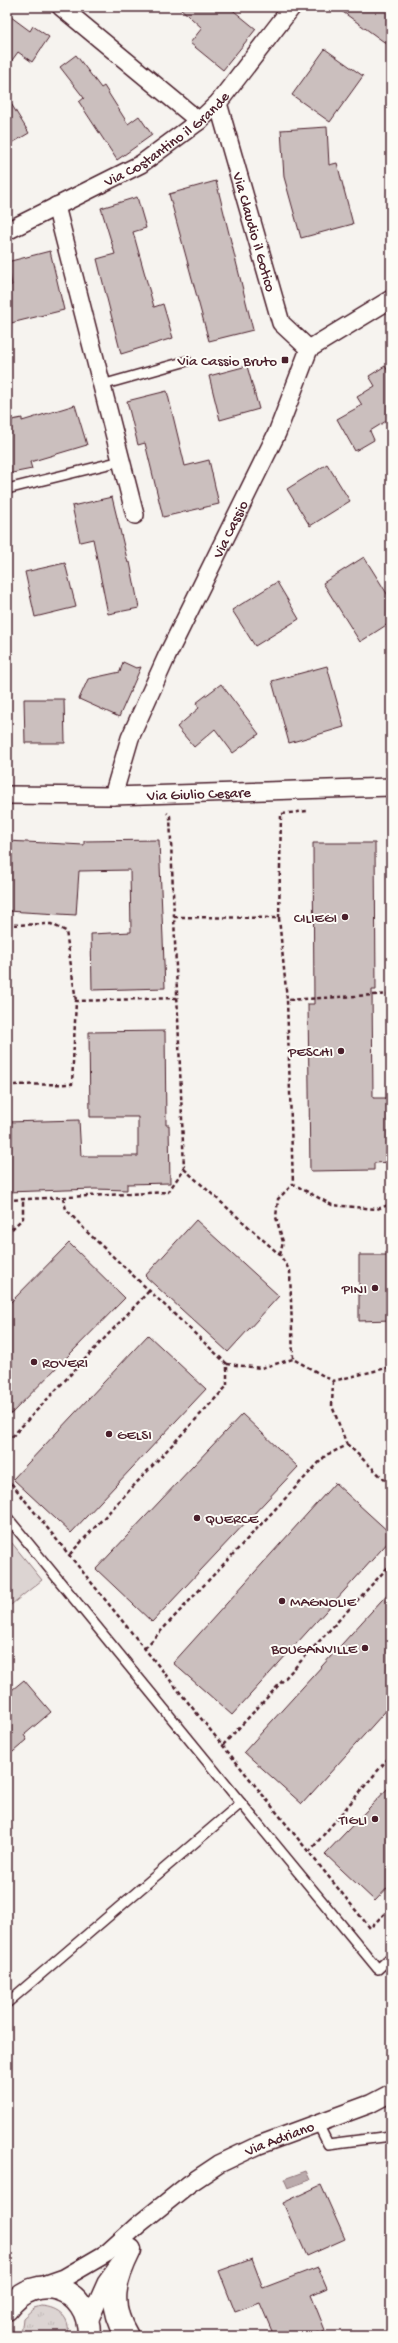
<svg xmlns="http://www.w3.org/2000/svg" width="398" height="2343" font-family="'Gochi Hand',sans-serif">
<style>
.grass{fill:url(#grass-tufts);stroke:#937a7e}
.pitch{fill:#dcd4d2;stroke:#937a7e}
.water{fill:#bbabac;stroke:#8e7378}
.building{fill:#cbbfbe;stroke:#4a1f2b}
.lines{fill:none;stroke-linecap:round;stroke-linejoin:round}
.lane-casing{stroke:#4a1f2b;stroke-width:12}
.street-casing{stroke:#4a1f2b;stroke-width:20}
.secondary-casing{stroke:#4a1f2b;stroke-width:25}
.path{stroke:#4a1f2b;stroke-width:2.5;stroke-dasharray:4 3;stroke-linecap:butt}
.lane{stroke:#fdfcf7;stroke-width:9}
.street{stroke:#fdfcf7;stroke-width:17}
.secondary{stroke:#fdfcf7;stroke-width:22}
.poi-dot{fill:#4a1f2b;stroke:#fdfcf7;stroke-width:1.5}
.labels{text-anchor:middle;stroke-width:4;stroke-linejoin:round;paint-order:stroke}
.street-label{font-size:15px;fill:#4a1f2b;stroke:#fdfcf7}
.poi-label{font-size:15px;fill:#4a1f2b;stroke:#fdfcf7;text-anchor:end}
</style>
<defs>
<pattern id="grass-tufts" width="24" height="20" patternUnits="userSpaceOnUse"><rect width="24" height="20" fill="#dcd4d2"/><path d="M3 7l-1-3M5 7V3M7 7l1-3M15 17l-1-3M17 17v-4M19 17l1-3" fill="none" stroke="#beb6b4"/></pattern>
</defs>
<rect width="100%" height="100%" fill="#f6f3ef"/>
<filter id="ink" filterUnits="userSpaceOnUse"><feTurbulence type="fractalNoise" baseFrequency=".025" numOctaves="2"/><feDisplacementMap in="SourceGraphic" scale="8" xChannelSelector="R" yChannelSelector="G"/><feConvolveMatrix kernelMatrix="1 2 1 2 8 2 1 2 1" color-interpolation-filters="sRGB"/></filter>
<g filter="url(#ink)">
<path class="grass" d="M41,2306c18,1 30,12 27,30h-47l2,-18 11,-10z"/>
<polygon class="pitch" points="7,1537 42,1580 7,1608"/>
<polygon class="water" points="306,2171 310,2180 288,2188 284,2179"/>
<g class="building">
<polygon points="179,7 229,7 256,29 223,70 190,43 202,28"/>
<polygon points="336,7 391,7 391,47"/>
<polygon points="7,14 30,31 33,26 49,37 32,62 18,52 7,67"/>
<polygon points="325,49 363,76 330,122 292,95"/>
<polygon points="76,55 101,88 104,86 128,124 139,116 152,135 117,160 79,102 84,98 60,67"/>
<polygon points="7,97 29,133 7,146"/>
<polygon points="327,127 329,165 337,163 353,224 301,238 284,177 281,130"/>
<polygon points="216,181 253,330 209,341 169,194"/>
<polygon points="137,197 146,228 133,232 154,307 163,304 173,338 121,354 97,259 115,254 101,208"/>
<polygon points="50,251 64,310 7,324 7,286 12,285 7,262"/>
<polygon points="247,366 259,409 220,420 209,376"/>
<polygon points="385,366 391,376 391,418 370,431 374,440 355,451 337,419 362,405 357,397 375,386 369,376"/>
<polygon points="167,391 185,466 209,460 219,504 163,517 145,443 138,445 127,401"/>
<polygon points="75,405 87,445 30,462 32,469 7,474 7,421 22,418 22,421"/>
<polygon points="327,464 350,501 310,526 287,489"/>
<polygon points="112,497 128,563 130,562 139,608 108,614 93,539 80,542 72,506"/>
<polygon points="364,557 391,600 391,622 360,642 323,583"/>
<polygon points="65,563 76,607 35,617 25,572"/>
<polygon points="277,582 299,619 255,646 232,610"/>
<polygon points="123,662 136,668 141,667 119,717 79,699 88,679 120,672"/>
<polygon points="327,666 344,727 289,743 272,681"/>
<polygon points="221,684 259,734 233,753 215,729 194,747 177,727 199,708 196,703"/>
<polygon points="24,699 64,699 65,743 25,743"/>
<polygon points="159,840 165,988 92,990 91,934 131,932 130,870 79,871 76,915 7,911 7,841 84,845 84,841"/>
<polygon points="313,843 375,843 376,990 372,990 373,1098 391,1098 391,1162 374,1163 374,1170 310,1171 308,1004 314,1004"/>
<polygon points="165,1031 166,1125 169,1125 170,1183 127,1184 127,1190 95,1189 7,1192 7,1122 79,1120 81,1156 138,1156 138,1117 90,1117 89,1032"/>
<polygon points="196,1220 279,1296 228,1352 145,1276"/>
<polygon points="69,1243 125,1298 7,1418 7,1306"/>
<polygon points="359,1255 391,1255 391,1320 359,1321"/>
<polygon points="148,1335 206,1389 71,1533 13,1479"/>
<polygon points="242,1414 298,1467 152,1622 96,1569"/>
<polygon points="335,1483 391,1534 391,1539 232,1715 173,1663"/>
<polygon points="391,1590 391,1705 302,1804 244,1752"/>
<polygon points="24,1680 51,1712 24,1735 27,1740 7,1757 7,1694"/>
<polygon points="391,1785 391,1884 375,1901 325,1854"/>
<polygon points="321,2185 345,2239 307,2256 283,2203"/>
<polygon points="252,2259 263,2288 318,2267 327,2288 311,2295 325,2330 310,2336 274,2336 260,2303 235,2312 219,2271"/>
</g>
<g class="lines">
<defs>
<g id="lane">
<polyline points="102,385 187,361"/>
<polyline points="7,489 121,461"/>
<polyline points="7,1517 241,1803"/>
<polyline points="7,2003 241,1803 378,1969 391,1957"/>
<polyline points="318,2124 328,2144 391,2136"/>
</g>
<g id="street">
<polyline points="61,7 199,121"/>
<path id="s1" d="M218,103l63,220 28,26"/>
<polyline points="56,206 135,515"/>
<path id="s2" d="M7,231l134,-67 58,-43 19,-18 74,-96"/>
<path id="s3" d="M7,795l106,1 278,-9"/>
<path id="s4" d="M113,796l17,-58 36,-80 111,-225 32,-84 82,-50"/>
<path id="s5" d="M41,2286l23,-8 43,-25 31,-28 51,-41 30,-20 40,-19 111,-41 21,-11"/>
<polyline points="89,2321 106,2283 119,2265"/>
</g>
<g id="secondary">
<path d="M7,2309c29,-39 83,-23 82,27"/>
<path d="M127,2336c-19,-32 -13,-54 3,-86"/>
</g>
</defs>
<use href="#lane" class="lane-casing"/>
<use href="#street" class="street-casing"/>
<use href="#secondary" class="secondary-casing"/>
<g class="path">
<polyline points="174,917 279,918 287,1000"/>
<polyline points="279,918 281,814 307,811"/>
<polyline points="7,925 51,924 66,931 76,1001"/>
<polyline points="391,994 287,1000 293,1184 332,1205 377,1209 391,1204"/>
<polyline points="7,1085 72,1084 76,1001 177,998"/>
<polyline points="184,1169 280,1255 290,1271 293,1359 333,1381 391,1367"/>
<polyline points="63,1198 66,1209 86,1231 227,1364 227,1386 69,1555"/>
<polyline points="7,1200 168,1192 184,1169 170,816 167,813"/>
<polyline points="7,1234 23,1218 23,1200"/>
<polyline points="280,1255 283,1242 276,1217 278,1199 293,1184"/>
<polyline points="227,1364 261,1368 293,1359"/>
<polyline points="333,1381 332,1406 347,1445"/>
<polyline points="7,1442 149,1291"/>
<polyline points="7,1478 370,1928 391,1907"/>
<polyline points="145,1648 326,1455 348,1445 391,1486"/>
<polyline points="223,1745 391,1564"/>
<polyline points="309,1852 391,1755"/>
</g>
<use href="#lane" class="lane"/>
<use href="#street" class="street"/>
<use href="#secondary" class="secondary"/>
</g>
</g>
<g class="poi-dot">
<rect x="281" y="356" width="8" height="8" rx="2"/>
<circle cx="345" cy="917" r="4"/>
<circle cx="341" cy="1051" r="4"/>
<circle cx="375" cy="1288" r="4"/>
<circle cx="34" cy="1362" r="4"/>
<circle cx="109" cy="1434" r="4"/>
<circle cx="197" cy="1518" r="4"/>
<circle cx="282" cy="1601" r="4"/>
<circle cx="365" cy="1648" r="4"/>
<circle cx="375" cy="1819" r="4"/>
</g>
<g class="labels">
<g class="street-label">
<text dy="5" stroke="none"><textPath href="#s2" startOffset="185">Via Costantino il Grande</textPath></text>
<text dy="5" stroke="none"><textPath href="#s1" startOffset="134">Via Claudio il Gotico</textPath></text>
<text dy="5" stroke="none"><textPath href="#s4" startOffset="292">Via Cassio</textPath></text>
<text dy="5" stroke="none"><textPath href="#s3" startOffset="192">Via Giulio Cesare</textPath></text>
<text dy="5" stroke="none"><textPath href="#s5" startOffset="283">Via Adriano</textPath></text>
</g>
<g class="poi-label">
<text x="277" y="365">Via Cassio Bruto</text>
<text x="337" y="922">CILIEGI</text>
<text x="333" y="1056">PESCHI</text>
<text x="367" y="1293">PINI</text>
<text x="42" y="1367" text-anchor="start">ROVERI</text>
<text x="117" y="1439" text-anchor="start">GELSI</text>
<text x="205" y="1523" text-anchor="start">QUERCE</text>
<text x="290" y="1606" text-anchor="start">MAGNOLIE</text>
<text x="357" y="1653">BOUGANVILLE</text>
<text x="367" y="1824">TIGLI</text>
</g>
</g>
<rect width="398" height="2343" fill="none" stroke="#fdfcf7" stroke-width="24"/>
<rect x="12" y="12" width="374" height="2319" fill="none" stroke="#4a1f2b" stroke-width="1.5" filter="url(#ink)"/>
</svg>
